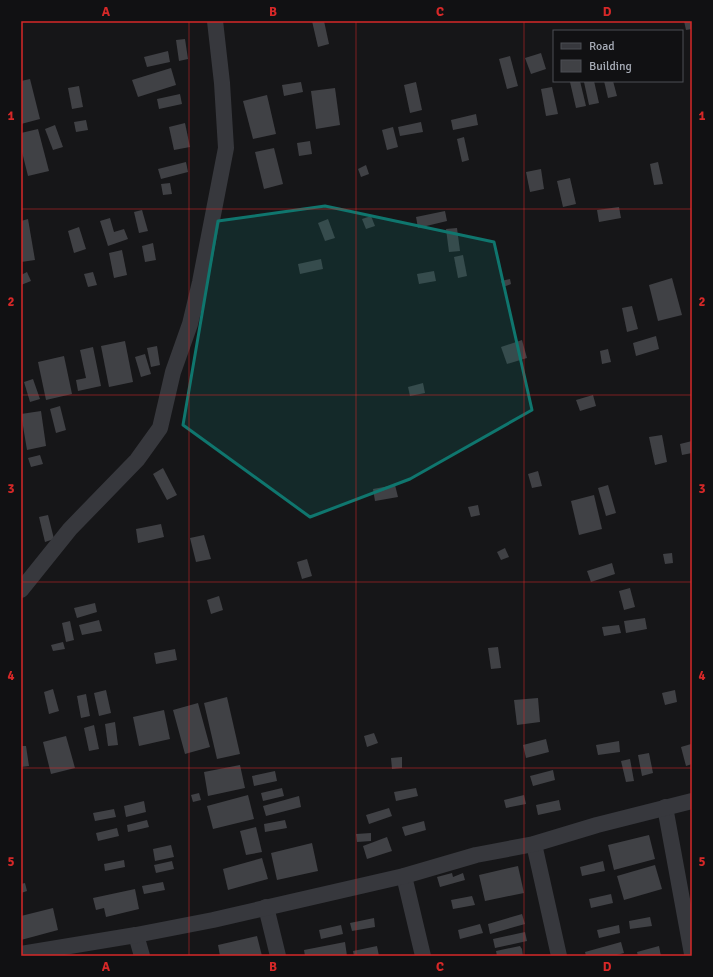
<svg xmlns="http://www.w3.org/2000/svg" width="713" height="977" font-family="Signika,sans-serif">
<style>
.building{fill:#404145}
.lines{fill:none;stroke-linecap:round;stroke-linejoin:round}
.street{stroke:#37383d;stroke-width:16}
.marked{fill:#0f766e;fill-opacity:0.2;stroke:#0f766e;stroke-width:3;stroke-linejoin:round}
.grid{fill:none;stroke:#d62828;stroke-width:1;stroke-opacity:0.55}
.neatline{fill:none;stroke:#d62828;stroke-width:1.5}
.grid-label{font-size:13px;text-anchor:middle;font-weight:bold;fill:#d62828}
</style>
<rect width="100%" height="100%" fill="#161618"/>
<g class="building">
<polygon points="312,21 324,21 329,44 318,47"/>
<polygon points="684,21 692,21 692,29 686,30"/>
<polygon points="185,39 188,59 179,61 176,40"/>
<polygon points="168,51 170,62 147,67 144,57"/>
<polygon points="541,53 546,69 531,74 525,58"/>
<polygon points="510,56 518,86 507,89 499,59"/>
<polygon points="171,68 176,85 138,97 132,80"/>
<polygon points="30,79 40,119 21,124 21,81"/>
<polygon points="576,81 580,81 586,106 576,108 570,82"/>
<polygon points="589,81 594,81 599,103 589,105 584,82"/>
<polygon points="604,81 613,81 617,96 608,98"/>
<polygon points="301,82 303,92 284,96 282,85"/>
<polygon points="416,82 422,110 410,113 404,85"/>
<polygon points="79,86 83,107 72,109 68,88"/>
<polygon points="552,87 558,114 546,116 541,89"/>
<polygon points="335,88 340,125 316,129 311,91"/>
<polygon points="180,94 182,104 159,109 157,99"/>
<polygon points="267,95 276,134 253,139 243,101"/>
<polygon points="476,114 478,125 453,130 451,120"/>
<polygon points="86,120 88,130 76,132 74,122"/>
<polygon points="421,122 423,132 400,136 398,127"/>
<polygon points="185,123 190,147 174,150 169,127"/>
<polygon points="55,125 63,147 53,150 45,129"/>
<polygon points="393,127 398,147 387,150 382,130"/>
<polygon points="38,129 49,171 28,176 21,148 21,133"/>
<polygon points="464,137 469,160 462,162 457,139"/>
<polygon points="310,141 312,154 299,156 297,143"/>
<polygon points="274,148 283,184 264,189 255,152"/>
<polygon points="186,162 188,172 161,179 158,169"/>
<polygon points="658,162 663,184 654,185 650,164"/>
<polygon points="366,165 369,174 361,177 358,169"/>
<polygon points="541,169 544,189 530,192 526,172"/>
<polygon points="570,178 576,204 563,207 557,181"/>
<polygon points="170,183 172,194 163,195 161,184"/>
<polygon points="619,207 621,218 599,222 597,210"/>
<polygon points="142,210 148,231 139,233 134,212"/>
<polygon points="445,211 447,221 418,228 416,217"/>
<polygon points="371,216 375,226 366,229 362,219"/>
<polygon points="110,218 114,232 124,229 128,239 108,246 100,221"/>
<polygon points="28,219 35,260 21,262 21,221"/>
<polygon points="328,219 335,238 325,241 318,223"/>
<polygon points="79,227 86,249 74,253 68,231"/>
<polygon points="457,228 460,251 449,252 446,229"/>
<polygon points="153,243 156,260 145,262 142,246"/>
<polygon points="122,250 127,275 114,278 109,253"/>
<polygon points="463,255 467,276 458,278 454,257"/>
<polygon points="321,259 323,269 300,274 298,264"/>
<polygon points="434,271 436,281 419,284 417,274"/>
<polygon points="27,272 31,281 21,285 21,275"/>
<polygon points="93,272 97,285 88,287 84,274"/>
<polygon points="672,278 682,315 658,321 649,285"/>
<polygon points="510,279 511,284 503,287 501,281"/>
<polygon points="632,306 638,329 627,332 622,308"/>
<polygon points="656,336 659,349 636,356 633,343"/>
<polygon points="522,340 527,358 507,364 501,347"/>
<polygon points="125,341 133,382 109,387 101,346"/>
<polygon points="157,346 160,365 151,367 147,348"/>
<polygon points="93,347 101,386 78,391 76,380 86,378 80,350"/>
<polygon points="608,349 611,362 602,364 600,351"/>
<polygon points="145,354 151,374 141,377 135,357"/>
<polygon points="64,356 72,394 46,400 38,362"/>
<polygon points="33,379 40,399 30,402 24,382"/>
<polygon points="423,383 425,393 410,396 408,387"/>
<polygon points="593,395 596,406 580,411 576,400"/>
<polygon points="60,406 66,430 56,433 50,409"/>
<polygon points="41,411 46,446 27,450 21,414"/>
<polygon points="662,435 667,462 655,465 649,437"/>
<polygon points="692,441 692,453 682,455 680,444"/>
<polygon points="40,455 43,464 31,467 28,458"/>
<polygon points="163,468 177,495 167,500 153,474"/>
<polygon points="538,471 542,486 532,488 528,474"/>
<polygon points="395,485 398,497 375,501 373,489"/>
<polygon points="608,485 616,513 606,516 598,488"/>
<polygon points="594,495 602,529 579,535 571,501"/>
<polygon points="478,505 480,515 471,517 468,507"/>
<polygon points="48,515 54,539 45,542 39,517"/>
<polygon points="161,524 164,537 138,543 136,529"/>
<polygon points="204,535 211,559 196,562 190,538"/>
<polygon points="505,548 509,557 501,560 497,552"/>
<polygon points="672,553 673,563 665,564 663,554"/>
<polygon points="307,559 312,576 302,579 297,562"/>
<polygon points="612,563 615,574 591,582 587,571"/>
<polygon points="630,588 635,607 624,610 619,591"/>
<polygon points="219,596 223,610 211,614 207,600"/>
<polygon points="95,603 97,612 77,618 74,608"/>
<polygon points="645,618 647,629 626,633 624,621"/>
<polygon points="99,620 102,631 82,635 79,625"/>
<polygon points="70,621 74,640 66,642 62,623"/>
<polygon points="619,625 621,633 604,636 602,627"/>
<polygon points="63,642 65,649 53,651 51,645"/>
<polygon points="498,647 501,668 491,669 488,648"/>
<polygon points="175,649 177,660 156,664 154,653"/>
<polygon points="53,689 59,711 49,714 44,692"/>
<polygon points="106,690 111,713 99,716 94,693"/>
<polygon points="675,690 677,702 665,705 662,693"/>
<polygon points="86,694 90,716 81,718 77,696"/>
<polygon points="227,697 240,754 217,759 204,703"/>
<polygon points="538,698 540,722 517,725 514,700"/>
<polygon points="198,703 210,747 185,754 173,710"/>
<polygon points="164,710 170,739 139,746 133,717"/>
<polygon points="115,722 118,745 108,746 105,724"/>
<polygon points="94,725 99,749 89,751 84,728"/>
<polygon points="374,733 378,743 367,747 364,736"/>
<polygon points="66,736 75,768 51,774 43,742"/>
<polygon points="546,739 549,752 526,758 523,745"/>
<polygon points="619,741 620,752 598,755 596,745"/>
<polygon points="691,744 692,749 692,764 686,766 681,747"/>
<polygon points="21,746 26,746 29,766 21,767"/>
<polygon points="649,753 653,773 642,776 638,755"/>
<polygon points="402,757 402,768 392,769 391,758"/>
<polygon points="630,759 634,781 626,782 621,761"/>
<polygon points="240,765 245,788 208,796 204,772"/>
<polygon points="553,770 555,780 533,786 530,776"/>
<polygon points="275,771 277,781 254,786 252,776"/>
<polygon points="282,788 284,796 263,801 261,793"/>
<polygon points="416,788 418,796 396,801 394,792"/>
<polygon points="199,793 201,800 193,802 191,795"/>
<polygon points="248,795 254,819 213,829 207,806"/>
<polygon points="524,795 526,804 506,808 504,800"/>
<polygon points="299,796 301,807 266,816 263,806"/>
<polygon points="559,800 561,810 538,815 536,805"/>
<polygon points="144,801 146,812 126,817 124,806"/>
<polygon points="389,808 392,816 369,824 366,815"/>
<polygon points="114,809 116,817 95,821 93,813"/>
<polygon points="147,820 149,827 128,832 127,825"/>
<polygon points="285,820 287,828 265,832 264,824"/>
<polygon points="424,821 426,830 405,836 402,827"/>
<polygon points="256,827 262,852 246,855 240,831"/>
<polygon points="117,828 119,836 98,841 96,833"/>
<polygon points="371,833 371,841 357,842 356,834"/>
<polygon points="649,835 655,859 614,870 608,845"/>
<polygon points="387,837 392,851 367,859 363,846"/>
<polygon points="312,843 318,871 277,880 271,853"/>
<polygon points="171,845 174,857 155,861 153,849"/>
<polygon points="262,858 268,879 228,890 223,869"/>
<polygon points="124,860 125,867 105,871 104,864"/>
<polygon points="172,861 174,869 156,873 154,865"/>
<polygon points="603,861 605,871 582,876 580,867"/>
<polygon points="655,865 662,889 624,900 617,876"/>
<polygon points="518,866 524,893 485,901 479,875"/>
<polygon points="452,873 453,877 463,873 465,880 440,887 437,877"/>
<polygon points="163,882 165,890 144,894 142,886"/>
<polygon points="25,883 27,891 21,893 21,884"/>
<polygon points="135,889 139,909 106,917 104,908 96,910 93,898"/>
<polygon points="611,894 613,903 591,908 589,899"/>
<polygon points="472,896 475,905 453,909 451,900"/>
<polygon points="53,908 58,930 21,940 21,916"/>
<polygon points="522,914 525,924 490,934 488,924"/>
<polygon points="650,917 652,926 630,929 629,921"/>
<polygon points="374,918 375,927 352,931 350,923"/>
<polygon points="480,924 483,933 460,939 458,930"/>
<polygon points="341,925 343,934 321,939 319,930"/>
<polygon points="619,925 620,933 599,938 597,930"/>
<polygon points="525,932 527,941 495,948 493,939"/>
<polygon points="257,936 262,956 220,956 218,945"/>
<polygon points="345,942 347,956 305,956 304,950"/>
<polygon points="621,942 624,953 613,956 586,956 585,952"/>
<polygon points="377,946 379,956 354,956 353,951"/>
<polygon points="520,946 522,949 523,956 497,956 496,951"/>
<polygon points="659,946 661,956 638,956 637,952"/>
</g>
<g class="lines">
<g class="street">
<polyline points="21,590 70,529 137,460 160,428 173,372 190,324 200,282 226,148 222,83 215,21"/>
<polyline points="665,807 692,954"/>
<polyline points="534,844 559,956"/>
<polyline points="404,876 423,956"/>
<polyline points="266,907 278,956"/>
<polyline points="136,935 142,956"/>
<polyline points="21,954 136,935 213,920 404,876 476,855 534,844 597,825 692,801"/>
</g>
</g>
<path class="marked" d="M325,206l169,36 38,168 -122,69 -100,38 -127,-92 35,-204z"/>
<path class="grid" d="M189,21v935M356,21v935M524,21v935M21,209h671M21,395h671M21,582h671M21,768h671"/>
<rect width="713" height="977" fill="none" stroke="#111113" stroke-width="44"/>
<rect x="553" y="30" width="130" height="52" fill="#111113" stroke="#4d4f55"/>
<rect x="561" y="43" width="20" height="6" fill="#37383d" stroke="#4d4f55"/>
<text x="589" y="50" font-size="12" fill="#a8adb8">Road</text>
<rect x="561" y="60" width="20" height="12" fill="#404145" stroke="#4d4f55"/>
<text x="589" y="70" font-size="12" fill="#a8adb8">Building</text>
<rect x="22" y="22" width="669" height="933" class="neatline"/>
<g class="grid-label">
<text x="106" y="16">A</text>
<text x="273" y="16">B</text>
<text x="440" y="16">C</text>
<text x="607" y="16">D</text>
<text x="11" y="120">1</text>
<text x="702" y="120">1</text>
<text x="11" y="306">2</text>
<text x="702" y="306">2</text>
<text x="11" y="493">3</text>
<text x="702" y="493">3</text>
<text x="11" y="680">4</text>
<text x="702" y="680">4</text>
<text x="11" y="866">5</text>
<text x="702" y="866">5</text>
<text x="106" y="971">A</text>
<text x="273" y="971">B</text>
<text x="440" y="971">C</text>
<text x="607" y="971">D</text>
</g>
</svg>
